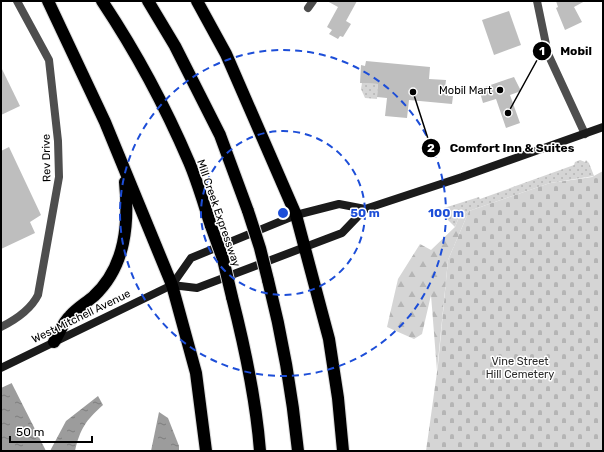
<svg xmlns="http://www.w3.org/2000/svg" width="604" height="452" font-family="Rubik,sans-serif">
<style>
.green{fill:url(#green-dots)}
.forest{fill:url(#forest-firs)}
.cemetery{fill:url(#cemetery-stones)}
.water{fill:url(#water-ripples)}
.pier{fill:#fff}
.building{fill:#bebebe}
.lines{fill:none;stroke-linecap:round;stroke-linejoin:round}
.highway-casing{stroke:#dbdbdb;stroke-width:14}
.street{stroke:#4e4e4e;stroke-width:8}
.secondary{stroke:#1b1b1b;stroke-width:8}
.highway{stroke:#000;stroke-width:12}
.highway-bridge-casing{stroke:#dbdbdb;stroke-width:14;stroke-linecap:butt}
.highway-bridge{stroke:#000;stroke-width:12}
.ring{fill:none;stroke:#1d4ed8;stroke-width:2;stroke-dasharray:7 5}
.poi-dot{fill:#000;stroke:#fff;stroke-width:1.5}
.labels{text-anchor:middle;stroke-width:3;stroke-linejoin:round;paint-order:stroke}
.poi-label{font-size:11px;fill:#000;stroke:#fff;text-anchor:end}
.street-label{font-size:11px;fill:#000;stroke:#fff}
.park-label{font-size:11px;fill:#2c2c2c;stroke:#fff}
.centre{fill:#1d4ed8;stroke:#fff;stroke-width:2}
.ring-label{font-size:12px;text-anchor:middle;font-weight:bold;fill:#1d4ed8;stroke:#fff;stroke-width:3;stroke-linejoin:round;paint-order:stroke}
.leader{fill:none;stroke:#000;stroke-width:1.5}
.callout-dot{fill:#000;stroke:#fff;stroke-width:1.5}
.mark-label{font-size:12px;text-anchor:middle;font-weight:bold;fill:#fff}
.callout-label{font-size:12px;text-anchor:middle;font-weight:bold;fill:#000;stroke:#fff;stroke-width:3;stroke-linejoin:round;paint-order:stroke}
</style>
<defs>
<pattern id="green-dots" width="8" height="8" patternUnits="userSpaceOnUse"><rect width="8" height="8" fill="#d5d5d5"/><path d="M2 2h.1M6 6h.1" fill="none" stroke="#b5b5b5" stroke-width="1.8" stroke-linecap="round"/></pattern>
<pattern id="forest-firs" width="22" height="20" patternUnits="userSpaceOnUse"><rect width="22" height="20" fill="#d5d5d5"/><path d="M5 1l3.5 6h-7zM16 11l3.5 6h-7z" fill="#b5b5b5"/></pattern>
<pattern id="cemetery-stones" width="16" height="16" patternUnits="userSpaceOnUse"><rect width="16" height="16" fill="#d5d5d5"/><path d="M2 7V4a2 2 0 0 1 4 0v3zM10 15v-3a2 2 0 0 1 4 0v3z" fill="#b5b5b5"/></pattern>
<pattern id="water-ripples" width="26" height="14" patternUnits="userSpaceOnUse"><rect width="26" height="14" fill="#9c9c9c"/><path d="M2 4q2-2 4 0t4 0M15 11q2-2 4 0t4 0" fill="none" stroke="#7d7d7d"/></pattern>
</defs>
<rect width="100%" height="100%" fill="#fff"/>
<g class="green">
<polygon points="362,83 378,84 377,99 365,98 361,89"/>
<polygon points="580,160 585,162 586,160 589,163 594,176 550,183 469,211 459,217 455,227 447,219 444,208 479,197 480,199 574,165 575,162"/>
</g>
<polygon class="forest" points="469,211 448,260 437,371 431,295 422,334 414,339 387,327 398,279 420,244 431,250 455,227 459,217"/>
<polygon class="cemetery" points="603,171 603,451 426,451 438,365 448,260 469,211 550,183 592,177"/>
<g class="water">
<polygon points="1,362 46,451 1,451"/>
<path d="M98,396l5,9c-17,15 -23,24 -28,46h-25l16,-30z"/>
<polygon points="159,412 168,418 179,446 179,451 151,451"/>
</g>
<polygon class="pier" points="1,360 14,382 1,388"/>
<g class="building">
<polygon points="327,1 357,1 346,21 351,24 343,37 340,36 338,39 329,34 332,30 327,27 338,7"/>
<polygon points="556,1 585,1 574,7 582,22 565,30 556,8 558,7"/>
<polygon points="509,11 521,45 494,55 482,20"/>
<polygon points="366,61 430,67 429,79 446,80 445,88 449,88 448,96 453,96 452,104 409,100 407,118 385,116 387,98 377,97 378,84 360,83 361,65 365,66"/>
<polygon points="1,67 20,106 1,115"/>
<polygon points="514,77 521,91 510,95 520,123 506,128 496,99 483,103 479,89"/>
<polygon points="9,147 41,215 30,222 35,233 1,249 1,151"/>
</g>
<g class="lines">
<defs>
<g id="highway">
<polyline points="48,1 105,122 172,285 196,373 206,451"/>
<path d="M102,1c34,51 63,105 87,161 9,21 15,43 22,64"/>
<polyline points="148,1 175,46 220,135 248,211"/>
<polyline points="197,1 226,54 296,215 329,339 338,398 343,451"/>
<path d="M268,280c15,59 24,111 30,171"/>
<path d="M232,297c13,51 24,102 28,154"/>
<path d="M54,342c5,-8 9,-20 16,-26 7,-8 16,-13 24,-20 32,-30 35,-73 31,-114"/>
</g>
</defs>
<use href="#highway" class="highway-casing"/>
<g class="street">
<polyline points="537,1 548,54 585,134"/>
<polyline points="308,8 313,1"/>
<path d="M1,327c14,-7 30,-18 37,-32l21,-118 -1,-36 -9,-81 -32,-59"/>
</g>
<g class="secondary">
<polyline points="172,285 197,288 342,233 365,209 462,177 603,127"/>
<polyline points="1,368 172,285 191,258 296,215 339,204 365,209"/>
</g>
<use href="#highway" class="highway"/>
<defs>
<g id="highway-bridge">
<polyline points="248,211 260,248 268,280"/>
<polyline points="211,226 223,259 232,297"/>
</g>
</defs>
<use href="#highway-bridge" class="highway-bridge-casing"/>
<use href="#highway-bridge" class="highway-bridge"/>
</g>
<g class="ring">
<circle cx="283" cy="213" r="82"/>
<circle cx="283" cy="213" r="163"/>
</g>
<circle class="poi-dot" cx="500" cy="90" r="4"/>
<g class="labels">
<g class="poi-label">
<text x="492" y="94">Mobil Mart</text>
</g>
<g class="street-label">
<text transform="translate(46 158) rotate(-91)" y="4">Rev Drive</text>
<text transform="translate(219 213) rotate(71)" y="4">Mill Creek Expressway</text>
<text transform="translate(81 316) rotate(-26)" y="4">West Mitchell Avenue</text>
</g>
<g class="park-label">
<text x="520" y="365">Vine Street<tspan x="520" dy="13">Hill Cemetery</tspan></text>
</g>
</g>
<circle cx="283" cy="213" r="6" class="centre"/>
<g class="ring-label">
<text x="365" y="217">50 m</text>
<text x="446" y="217">100 m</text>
</g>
<path class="leader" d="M508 113L542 51M413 92L431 148"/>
<g class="callout-dot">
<circle cx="508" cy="113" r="4"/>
<circle cx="413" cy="92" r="4"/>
<circle cx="542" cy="51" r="10"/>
<circle cx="431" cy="148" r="10"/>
</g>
<g class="mark-label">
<text x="542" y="55">1</text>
<text x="431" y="152">2</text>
</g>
<g class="callout-label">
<text x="576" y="55">Mobil</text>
<text x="512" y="152">Comfort Inn &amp; Suites</text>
</g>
<rect width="604" height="452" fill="none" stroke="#000000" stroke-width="4"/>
<path d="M10 436v6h82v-6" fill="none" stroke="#000000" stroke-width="2"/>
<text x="16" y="436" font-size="12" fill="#000000" stroke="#ffffff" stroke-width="3" paint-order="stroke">50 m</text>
</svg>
